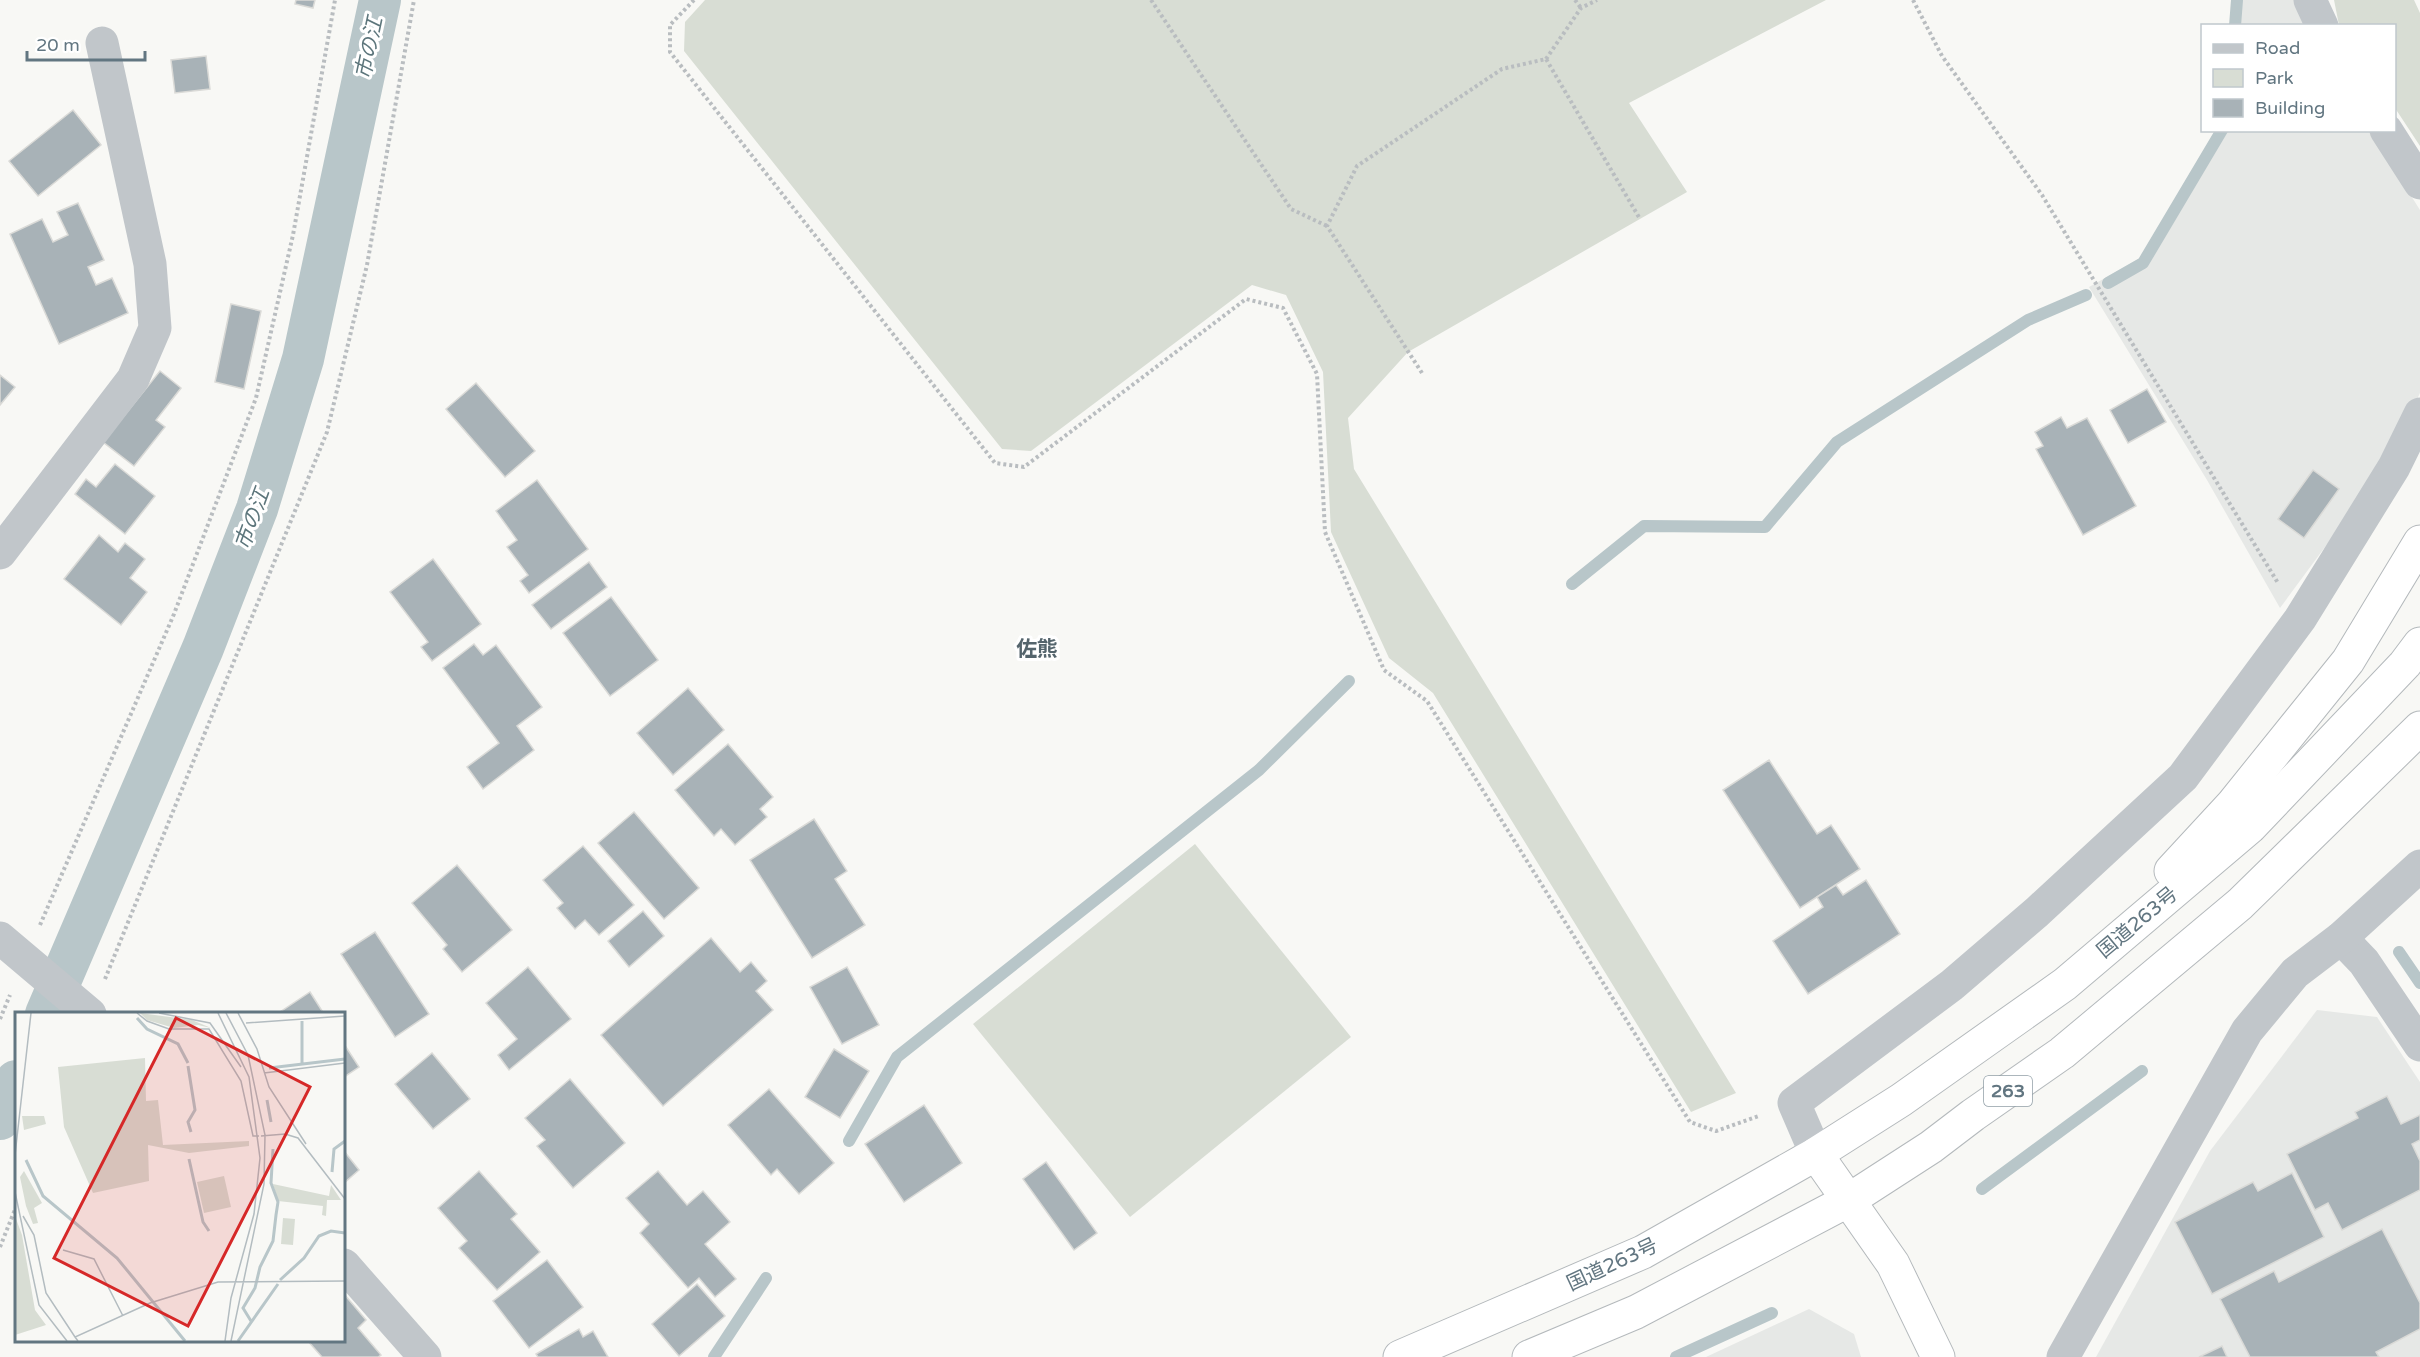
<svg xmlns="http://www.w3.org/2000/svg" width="2420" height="1357" font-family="'Varela Round','Noto Sans JP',sans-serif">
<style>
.built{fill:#e6e8e6}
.green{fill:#d8ddd4}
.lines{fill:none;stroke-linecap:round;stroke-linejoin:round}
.stream{stroke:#b8c6c9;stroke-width:12}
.canal{stroke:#b8c6c9;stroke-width:42}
.building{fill:#a8b2b7;stroke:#dadad7;stroke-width:1.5}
.highway-casing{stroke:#b4b9bc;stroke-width:35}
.path{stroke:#b9bdc0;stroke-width:4;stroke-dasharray:3 3;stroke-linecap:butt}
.minor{stroke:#c1c6ca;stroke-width:33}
.highway{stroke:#fff;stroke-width:33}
.labels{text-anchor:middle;stroke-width:6;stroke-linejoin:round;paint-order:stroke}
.shield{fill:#fff;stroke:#919fa7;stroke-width:1.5}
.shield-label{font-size:18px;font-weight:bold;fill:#627681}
.street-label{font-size:20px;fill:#627681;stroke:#fff}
.water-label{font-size:21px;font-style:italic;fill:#5d767c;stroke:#fff}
.neighbourhood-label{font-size:21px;font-weight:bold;fill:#54646c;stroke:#fff}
.inset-river{fill:none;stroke:#b8c6c9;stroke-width:3}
.inset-road{fill:none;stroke:#b3bcc0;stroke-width:1.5}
.view{fill:#d62828;fill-opacity:0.15;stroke:#d62828;stroke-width:3}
.inset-edge{fill:none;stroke:#627681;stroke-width:3}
</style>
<rect width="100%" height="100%" fill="#f8f8f5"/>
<g class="built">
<polygon points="2234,0 2300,0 2305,26 2231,26"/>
<polygon points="2217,131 2370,131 2420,210 2420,393 2384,467 2280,608 2207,480 2089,287 2142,257"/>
<polygon points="2317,1010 2377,1017 2420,1082 2420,1357 2096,1357 2210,1151"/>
<polygon points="1809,1309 1854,1334 1861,1357 1706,1357"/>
</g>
<g class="green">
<polygon points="705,0 1826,0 1629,103 1687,192 1408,352 1348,418 1354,469 1736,1093 1691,1112 1433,693 1389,658 1331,532 1323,372 1286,295 1252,285 1031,451 1002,449 684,51 685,22"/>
<polygon points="2334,0 2414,0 2420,13 2420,146 2395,108 2394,26 2339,25"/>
<polygon points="1195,844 1351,1037 1130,1217 973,1024"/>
</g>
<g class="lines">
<g class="stream">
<polyline points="2235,26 2237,0"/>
<polyline points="2108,283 2143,263 2222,130"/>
<polyline points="1572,584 1644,526 1765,527 1837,442 2028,320 2086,295"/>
<polyline points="2399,952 2420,983"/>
<polyline points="849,1141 897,1057 1259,770 1349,681"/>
<polyline points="1982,1189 2142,1071"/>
<polyline points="714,1357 766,1278"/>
<polyline points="1676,1357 1772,1313"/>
</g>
<g class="canal">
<polyline points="46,1014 203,648 257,509 303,359 380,0"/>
<polyline points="0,1119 16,1081"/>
</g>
</g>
<g class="building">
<polygon points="296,0 315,0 313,8 295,4"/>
<polygon points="206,56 210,89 175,93 171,60"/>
<polygon points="73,110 101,145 38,196 9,161"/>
<polygon points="78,203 104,260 88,267 96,285 112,278 128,313 59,344 10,234 42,219 53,242 68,235 57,212"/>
<polygon points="231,304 261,311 244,389 215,382"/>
<polygon points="160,371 181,388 156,420 165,427 134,466 103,442"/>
<polygon points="0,375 15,387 0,405"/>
<polygon points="476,383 535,451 505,477 446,409"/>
<polygon points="2147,389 2166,422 2128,443 2110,410"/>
<polygon points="2061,417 2067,428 2087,418 2136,506 2083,535 2036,449 2043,446 2035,432"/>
<polygon points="115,464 155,496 125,534 75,494 86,479 96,487"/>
<polygon points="2313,470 2339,489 2304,538 2278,519"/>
<polygon points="537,480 588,549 529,593 520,581 528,575 507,547 517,540 496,511"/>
<polygon points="99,535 118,552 125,543 145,559 130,578 147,592 121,625 64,579"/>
<polygon points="433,559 481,624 432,661 421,647 428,642 390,592"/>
<polygon points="589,562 607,587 551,629 532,605"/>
<polygon points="611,597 658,660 610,696 563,633"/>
<polygon points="474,644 483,655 496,645 542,707 517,726 534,750 483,789 467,767 499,743 443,668"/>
<polygon points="688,688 724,730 673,775 637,733"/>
<polygon points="728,744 773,797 760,809 767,817 735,845 721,829 714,836 675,790"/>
<polygon points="1769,760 1817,834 1831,825 1860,869 1800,908 1723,790"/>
<polygon points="634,812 699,888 664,919 598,843"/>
<polygon points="814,819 847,871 835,879 865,925 812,958 750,860"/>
<polygon points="583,846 634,905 599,935 585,920 575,929 557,908 563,903 543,880"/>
<polygon points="457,865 512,930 462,972 443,949 447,945 412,903"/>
<polygon points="1866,880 1900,934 1808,994 1773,941 1823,907 1817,897 1836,885 1843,895"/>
<polygon points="643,911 664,936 629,967 608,941"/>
<polygon points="375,932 429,1014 395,1037 341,954"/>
<polygon points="711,938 740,972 751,962 767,981 756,991 773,1010 663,1106 601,1035"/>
<polygon points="528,967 571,1019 509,1070 498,1055 517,1039 486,1003"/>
<polygon points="847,967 879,1025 842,1044 810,987"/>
<polygon points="310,992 324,1014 277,1014"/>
<polygon points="344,1044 359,1067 344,1077"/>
<polygon points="834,1049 869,1071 840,1118 805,1097"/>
<polygon points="432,1053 470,1099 433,1129 395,1084"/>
<polygon points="570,1079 625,1143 573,1188 537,1146 545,1140 525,1118"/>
<polygon points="769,1089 834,1163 799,1194 777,1169 771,1175 728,1125"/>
<polygon points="2387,1096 2401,1124 2420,1115 2420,1140 2412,1144 2420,1161 2420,1190 2342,1230 2328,1203 2315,1210 2287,1154 2358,1118 2355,1112"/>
<polygon points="924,1105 962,1163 904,1202 865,1144"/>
<polygon points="344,1151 359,1170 344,1183"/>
<polygon points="1046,1162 1097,1233 1074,1250 1023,1179"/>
<polygon points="479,1171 517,1214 511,1219 540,1252 497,1290 459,1248 467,1241 438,1208"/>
<polygon points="658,1171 687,1205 703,1191 730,1222 705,1244 736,1279 715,1297 699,1278 688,1288 640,1233 649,1224 626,1198"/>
<polygon points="2292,1173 2324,1237 2212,1294 2175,1222 2253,1182 2258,1191"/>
<polygon points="2382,1229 2420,1303 2420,1329 2376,1352 2379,1357 2250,1357 2220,1299 2274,1271 2279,1282"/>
<polygon points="547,1260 583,1307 529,1348 493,1301"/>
<polygon points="697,1284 725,1316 679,1356 652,1324"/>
<polygon points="344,1294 366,1320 358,1328 381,1355 378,1357 322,1357 307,1340 344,1340"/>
<polygon points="579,1329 583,1337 593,1331 608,1357 538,1357 536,1354"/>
<polygon points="2222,1346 2227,1357 2199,1357"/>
</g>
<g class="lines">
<defs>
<g id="highway">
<polyline points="2171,871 2232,805 2348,661 2420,542"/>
<polyline points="1816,1154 1893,1264 1938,1357"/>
<polyline points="1400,1357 1643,1252 1816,1154 1901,1100 2065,984 2250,827 2405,664 2420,644"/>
<polyline points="1529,1357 1636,1312 1849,1200 1931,1147 1973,1115 2062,1053 2240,904 2420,728"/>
</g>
</defs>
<use href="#highway" class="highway-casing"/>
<g class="path">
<polyline points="694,0 670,25 670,52 995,463 1024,467 1246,299 1283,308 1317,374 1325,532 1384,670 1427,701 1690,1122 1716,1131 1759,1116"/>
<polyline points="1151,0 1291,209 1327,226"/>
<polyline points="1575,0 1581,8"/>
<polyline points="1913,0 1942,56 2042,195 2278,583"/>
<polyline points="1546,59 1581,8 1597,0"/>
<polyline points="1422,373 1327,226 1357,166 1502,69 1546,59 1640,219"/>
<polyline points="40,925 174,614 256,398 293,235 335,0"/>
<polyline points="105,979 327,432 367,265 414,0"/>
<polyline points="0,1019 10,995"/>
<polyline points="0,1247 16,1207"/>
</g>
<g class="minor">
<polyline points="2310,0 2322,26"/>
<polyline points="2386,130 2420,183"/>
<polyline points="0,553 133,379 155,328 150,264 102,43"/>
<polyline points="0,938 90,1014"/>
<polyline points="2341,938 2364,962 2420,1045"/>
<polyline points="1816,1154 1794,1103 1952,985 2037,912 2183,777 2300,619 2394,467 2420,414"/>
<polyline points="344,1265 425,1357"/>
<polyline points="2063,1357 2247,1031 2295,973 2341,938 2420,866"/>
</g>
<use href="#highway" class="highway"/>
</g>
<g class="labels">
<rect class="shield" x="1984" y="1076" width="48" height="30" rx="4.5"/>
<g class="shield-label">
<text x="2008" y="1097">263</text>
</g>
<g class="street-label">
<text transform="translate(2137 922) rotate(-40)" y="7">国道263号</text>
<text transform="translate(1612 1264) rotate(-25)" y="7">国道263号</text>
</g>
<g class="water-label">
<text transform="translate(369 48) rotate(-78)" y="7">市の江</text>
<text transform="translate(252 519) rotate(-70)" y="7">市の江</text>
</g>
<g class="neighbourhood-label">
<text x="1037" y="656">佐熊</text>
</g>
</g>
<g transform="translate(15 1012)">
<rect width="330" height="330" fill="#f8f8f5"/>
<path d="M125,1l52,7 19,8 -13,-3 -24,3 -27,-8zM130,46l1,43 12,-1 5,45 86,-4v5l-60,7 -41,-8 1,36 -56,12 -29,-66 -6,-60zM7,104h22l2,8 -22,6zM9,159l18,32 -8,5 4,15 -5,1 -7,-18 -6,-29zM209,164l7,31 -27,6 -7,-31zM258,172l56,12 2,-11 10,15h-14l-1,16 -4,-1 1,-9 -45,-5zM0,204l7,19 13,75 11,15 -31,10zM268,206l12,1 -2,26 -12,-1z" fill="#d8ddd4"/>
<path class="inset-river" d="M122,6l10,11 31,15 10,19M287,9v43M173,54l7,44 -7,12 3,10M254,56l76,-9M252,88l4,22M174,147l14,63 6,9M11,148l17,36 74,62 68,83M317,160l2,-23 11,-8M265,268l24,-22 15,-22 12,-5 14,2M236,309l-8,-13 12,-20 5,-21 13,-26 3,-26 2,-13 -7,-19 2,-34M223,329l40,-57"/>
<path class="inset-road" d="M122,1l10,8 22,8h40l32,52 12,55h6M144,1l51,10 31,44M203,1l31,64 11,81 -6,56 -23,84 -6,43M211,1l22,42 17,80 -1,49 -33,157M223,1l19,36 12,38 37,57M231,11l99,-7M249,61l81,-10M246,124l24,-2 13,4 47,61M0,143l16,-142M0,180l24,113 28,36M8,204l11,19 12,58 29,44M48,238l31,9 29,57M63,329l-3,-4 75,-34 68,-21 127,-1"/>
<path class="view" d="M161,6l134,69 -122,239 -134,-68z"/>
<rect width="330" height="330" class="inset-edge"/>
</g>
<rect x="2201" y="24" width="195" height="108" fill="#ffffff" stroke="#c0c8cd" stroke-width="1.5"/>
<rect x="2213" y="44" width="30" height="9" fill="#c1c6ca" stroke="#c0c8cd" stroke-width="1.5"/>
<text x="2255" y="54" font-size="18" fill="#627681">Road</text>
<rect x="2213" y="69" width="30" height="18" fill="#d8ddd4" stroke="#c0c8cd" stroke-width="1.5"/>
<text x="2255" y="84" font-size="18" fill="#627681">Park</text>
<rect x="2213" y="99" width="30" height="18" fill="#a8b2b7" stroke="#c0c8cd" stroke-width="1.5"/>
<text x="2255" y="114" font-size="18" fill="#627681">Building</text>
<path d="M27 51v9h118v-9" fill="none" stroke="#627681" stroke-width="3"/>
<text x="36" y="51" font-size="18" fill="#627681" stroke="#ffffff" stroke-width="4.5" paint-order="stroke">20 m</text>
</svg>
